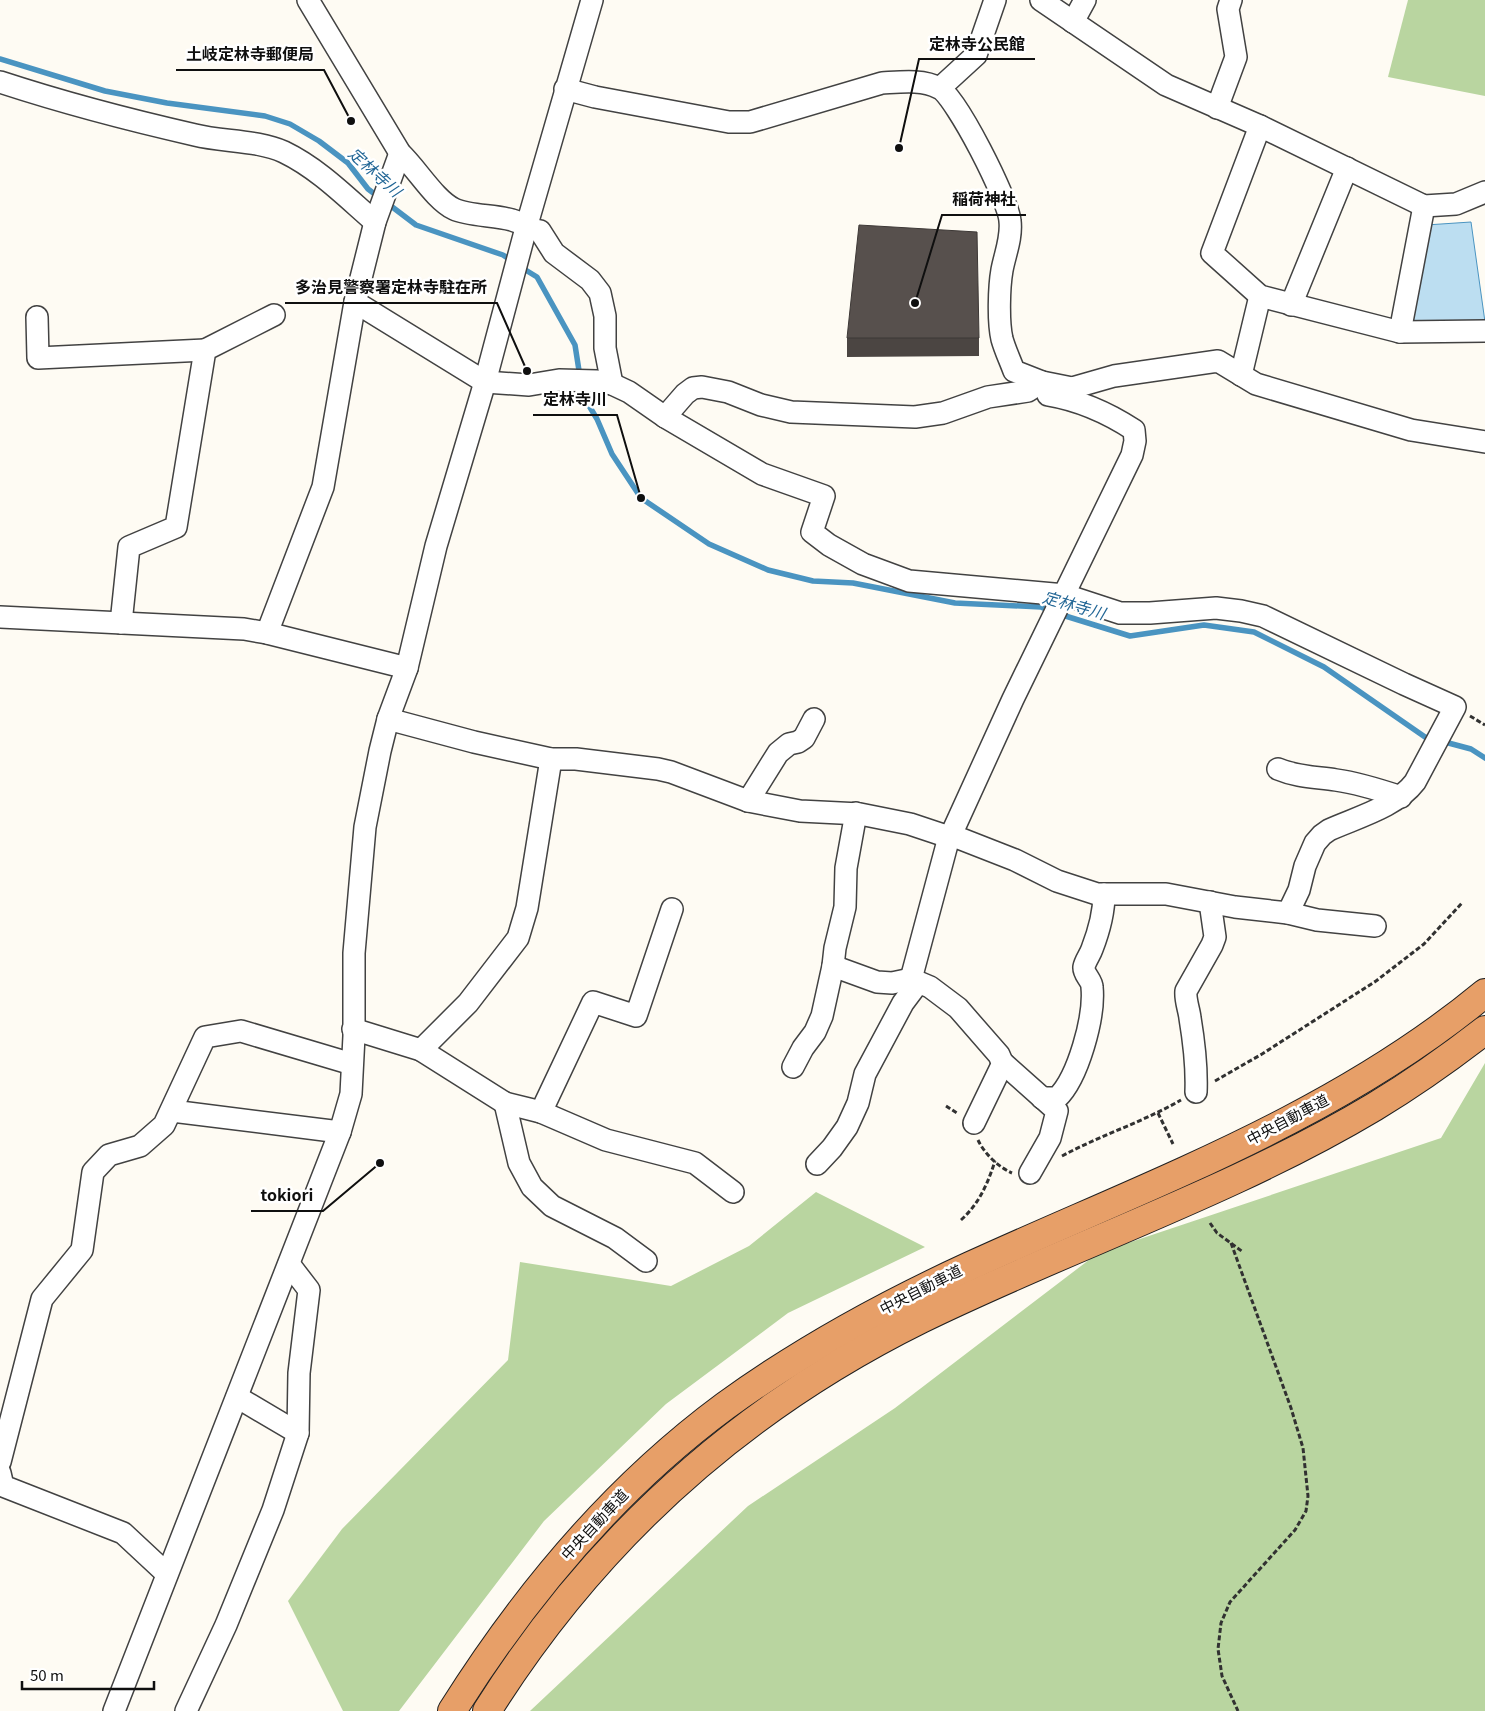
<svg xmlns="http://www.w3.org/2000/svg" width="1485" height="1711" font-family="Georgia,'Noto Sans JP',serif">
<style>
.forest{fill:#b9d5a0}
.water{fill:#bcdef1;stroke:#4a94c1}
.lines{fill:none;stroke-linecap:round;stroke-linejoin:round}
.stream{stroke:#4a94c1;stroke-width:5.5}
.minor-casing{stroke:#424242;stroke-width:24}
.highway-casing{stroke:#202020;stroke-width:30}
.path{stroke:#313131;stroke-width:3;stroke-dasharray:5 2.5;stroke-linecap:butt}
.minor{stroke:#fff;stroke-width:21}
.highway{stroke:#e79f68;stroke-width:28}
.wall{fill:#4b4542}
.building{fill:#57504d;stroke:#3d3836}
.labels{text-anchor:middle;stroke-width:5;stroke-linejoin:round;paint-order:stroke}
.street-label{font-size:15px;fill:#0f0f0f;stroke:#fff}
.water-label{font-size:16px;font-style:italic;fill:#236796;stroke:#fff}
.leader{fill:none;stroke:#0f0f0f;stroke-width:2}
.callout-dot{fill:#0f0f0f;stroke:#fff;stroke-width:2}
.callout-label{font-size:16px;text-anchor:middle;font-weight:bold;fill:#0f0f0f;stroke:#fff;stroke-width:5;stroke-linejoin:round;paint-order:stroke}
</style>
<rect width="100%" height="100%" fill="#fefbf3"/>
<g class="forest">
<polygon points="1408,0 1485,0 1485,96 1388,77"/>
<polygon points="1485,1063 1485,1711 530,1711 748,1506 895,1408 1098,1253 1441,1138"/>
<polygon points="816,1192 925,1247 788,1313 666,1404 544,1521 399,1711 343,1711 288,1601 342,1529 508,1360 520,1262 671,1286 749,1246"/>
</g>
<polygon class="water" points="1471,222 1485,322 1407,326 1426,225"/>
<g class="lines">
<g class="stream">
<polyline points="0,59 105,91 167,103 265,116 290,124 319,141 348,163 368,189 380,198"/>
<polyline points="387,203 416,225 503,255 512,261"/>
<polyline points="519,266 537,277 575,345 580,377"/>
<polyline points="582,386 585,399 597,419 612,454 641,498 709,544 768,570 813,581 853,583 955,603 1041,607 1050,611"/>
<polyline points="1059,614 1130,636 1204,625 1254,632 1324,667 1425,737 1432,739"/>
<polyline points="1441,741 1471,749 1485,758"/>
</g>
<defs>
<g id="minor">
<path d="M308,0l92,153c17,16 35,47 54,56 14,7 42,6 58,11 11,3 17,10 28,11l14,22 36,27 10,13 5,23v32l7,36"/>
<polyline points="1041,0 1166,85 1260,126 1424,206 1456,204 1485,192"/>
<polyline points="1073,22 1085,0"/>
<path d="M0,82c64,21 129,38 195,53 28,7 63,5 89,17 35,17 62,45 91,70"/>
<polyline points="940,88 976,55 995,0"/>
<path d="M565,89l30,8 134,25h21l132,-39c18,-1 41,-4 57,5 17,8 70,113 71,133 2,17 -5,33 -8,49 -3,17 -4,52 0,69 3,11 8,21 12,32l28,11 30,6 42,-12 104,-15 38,23 155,46 74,12"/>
<polyline points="1217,108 1236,57 1228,9 1231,0"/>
<polyline points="1260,126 1212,253 1260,296 1400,332 1485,331"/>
<path d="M355,302l130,80 44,3 30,-5 38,1 15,3 17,8 36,25 97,57 62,22 -12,36 17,13 34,19 46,17 156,14 55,18h30l66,-5 25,3 22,5 141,68 51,23 -40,75c-19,25 -57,35 -86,48l-7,5 -7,8 -10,23 -6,24 -11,23"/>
<polyline points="1291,305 1347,168"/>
<polyline points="37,317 38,358 205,350"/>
<polyline points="1400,332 1424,206"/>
<polyline points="1241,375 1260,296"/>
<polyline points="665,417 685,394 693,388 702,387 728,392 761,405 791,412 915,417 943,413 988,397 1028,391 1042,382"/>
<polyline points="0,617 244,629 267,633 407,668"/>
<polyline points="121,623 129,547 176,527 205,350 274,315"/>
<polyline points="267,633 323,487 355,302 375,222 400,153"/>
<polyline points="388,719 474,742 551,759 576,759 658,769 671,772 748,801 800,811 860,814 910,824 949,837 951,835 1015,860 1057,881 1097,894 1166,894 1235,907 1288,913 1317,920 1375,926"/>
<path d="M1278,769c19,8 38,8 58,11 22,3 44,10 65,17"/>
<polyline points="748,801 778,753 789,744 798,742 804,738 814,719"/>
<path d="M951,835l62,-136 119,-244 3,-14 -1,-11c-26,-17 -56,-30 -86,-35"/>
<polyline points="833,966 877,982 892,983 911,979 930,987 958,1008 999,1055 1002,1062 1057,1111 1050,1138 1030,1173"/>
<polyline points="911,979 949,837"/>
<polyline points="353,1029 421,1050 505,1103 541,1112 593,1002 636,1016 672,909"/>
<polyline points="421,1050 468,1003 518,938 527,908 551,759"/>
<polyline points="793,1067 803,1048 815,1032 822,1016 833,966 835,948 845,907 846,868 856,813"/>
<path d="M1196,1092c1,-25 -2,-50 -6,-74 -1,-9 -5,-18 -4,-27l26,-46 3,-8 -5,-35"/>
<path d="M1042,1098h15c21,-20 38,-81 35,-111 0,-7 -9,-13 -8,-20 1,-6 6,-12 8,-18 7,-18 12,-36 12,-55"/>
<polyline points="505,1103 519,1163 532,1187 552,1206 615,1238 646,1261"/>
<polyline points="172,1111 340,1132"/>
<polyline points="541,1112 606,1140 695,1163 733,1192"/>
<polyline points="974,1123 1003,1063"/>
<polyline points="817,1164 832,1148 847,1127 858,1103 865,1074 903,1003 918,983"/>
<polyline points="237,1397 298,1433"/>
<polyline points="0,1462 42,1299 82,1250 93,1172 109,1155 140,1146 164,1125 205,1037 241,1031 352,1064"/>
<polyline points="0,1473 3,1486 123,1533 167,1574"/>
<polyline points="114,1711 340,1132 351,1094 354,1036 354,953 365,827 380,751 388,719 407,668 436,546 485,382 526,228 592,0"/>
<polyline points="186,1711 226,1625 273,1510 298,1433 299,1373 309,1290 289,1264"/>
</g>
<g id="highway">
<path d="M452,1711c73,-116 162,-223 273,-305 76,-55 160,-101 245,-140 177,-81 363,-147 515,-273"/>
<path d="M487,1711c108,-172 252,-302 434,-392 149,-73 309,-126 453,-212 38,-23 75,-49 111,-77"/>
</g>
</defs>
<use href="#minor" class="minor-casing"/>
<use href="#highway" class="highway-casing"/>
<g class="path">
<polyline points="1470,716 1485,725"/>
<polyline points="1215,1081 1262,1054 1376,981 1424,944 1462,903"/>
<polyline points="946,1106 957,1113"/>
<polyline points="1158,1113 1173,1144"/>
<path d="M978,1140c6,13 20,27 34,33"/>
<path d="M1062,1156c39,-21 81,-34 119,-56"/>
<path d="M961,1220c18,-16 27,-37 34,-59"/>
<polyline points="1210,1223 1217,1233 1243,1252"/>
<polyline points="1231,1243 1291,1408 1303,1448 1308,1496 1306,1511 1295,1530 1230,1602 1221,1623 1218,1649 1222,1676 1238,1711"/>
</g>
<use href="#minor" class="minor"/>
<use href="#highway" class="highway"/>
</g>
<polygon class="wall" points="847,338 979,338 979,356 847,357"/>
<polygon class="building" points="859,225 977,232 979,338 847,338"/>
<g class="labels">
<g class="street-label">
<text transform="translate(1288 1120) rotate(-28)" y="5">中央自動車道</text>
<text transform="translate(921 1290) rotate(-27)" y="5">中央自動車道</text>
<text transform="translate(595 1525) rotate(-47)" y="5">中央自動車道</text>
</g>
<g class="water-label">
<text transform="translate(375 172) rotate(42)" y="6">定林寺川</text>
<text transform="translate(1074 605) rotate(16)" y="6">定林寺川</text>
</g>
</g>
<path class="leader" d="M899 148L919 59H1035M351 121L324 70H176M915 303L942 215H1026M527 371L497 303H285M641 498L617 415H533M380 1163L323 1211H251"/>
<g class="callout-dot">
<circle cx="899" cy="148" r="5"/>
<circle cx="351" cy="121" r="5"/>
<circle cx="915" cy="303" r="5"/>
<circle cx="527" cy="371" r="5"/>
<circle cx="641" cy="498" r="5"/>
<circle cx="380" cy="1163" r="5"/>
</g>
<g class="callout-label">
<text x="977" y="50">定林寺公民館</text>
<text x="250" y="60">土岐定林寺郵便局</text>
<text x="984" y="205">稲荷神社</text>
<text x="391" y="293">多治見警察署定林寺駐在所</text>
<text x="575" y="405">定林寺川</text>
<text x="287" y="1201">tokiori</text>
</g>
<path d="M22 1681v8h132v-8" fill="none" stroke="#0f0f0f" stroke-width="2.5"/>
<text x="30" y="1681" font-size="15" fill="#0f0f0f" stroke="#ffffff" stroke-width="4" paint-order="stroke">50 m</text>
</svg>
